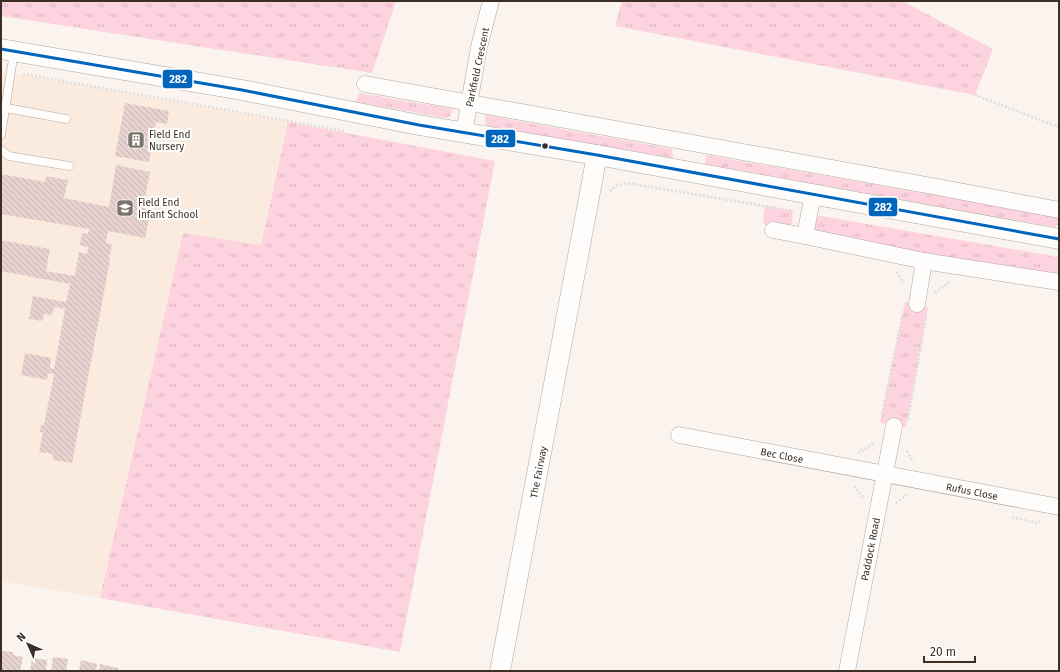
<svg xmlns="http://www.w3.org/2000/svg" width="1060" height="672" font-family="'Fira Sans',sans-serif">
<style>
.built{fill:#fbebdf}
.grass{fill:url(#grass-tufts)}
.building{fill:url(#building-back-hatch)}
.lines{fill:none;stroke-linecap:round;stroke-linejoin:round}
.service-casing{stroke:#afa7a0;stroke-width:9}
.minor-casing{stroke:#afa7a0;stroke-width:17}
.tertiary-casing{stroke:#afa7a0;stroke-width:21}
.path{stroke:#dfdddb;stroke-width:2.5;stroke-dasharray:2 2;stroke-linecap:butt}
.service{stroke:#fefdfc;stroke-width:8}
.minor{stroke:#fefdfc;stroke-width:16}
.tertiary{stroke:#fefdfc;stroke-width:20}
.bus-1-casing{stroke:#fff;stroke-width:6}
.bus-1{stroke:#0065bd;stroke-width:3}
.bus-dot{fill:#3b2f26;stroke:#fff;stroke-width:1.5}
.labels{text-anchor:middle;stroke-width:4;stroke-linejoin:round;paint-order:stroke}
.street-label{font-size:10px;fill:#3b2f26;stroke:#fff}
.poi-label{font-size:10px;fill:#3b2f26;stroke:#fff;text-anchor:start}
.line-badge{stroke:#fff;stroke-width:1.5}
.badge-label{font-size:11px;text-anchor:middle;font-weight:bold;fill:#fff}
</style>
<defs>
<pattern id="grass-tufts" width="24" height="20" patternUnits="userSpaceOnUse"><rect width="24" height="20" fill="#fdd3df"/><path d="M3 7l-1-3M5 7V3M7 7l1-3M15 17l-1-3M17 17v-4M19 17l1-3" fill="none" stroke="#dab5bf"/></pattern>
<pattern id="building-back-hatch" width="6" height="6" patternUnits="userSpaceOnUse"><rect width="6" height="6" fill="#e6d2ce"/><path d="M-1 5l2 2M0 0l6 6M5-1l2 2" fill="none" stroke="#c6b5b1"/></pattern>
</defs>
<rect width="100%" height="100%" fill="#faf3ee"/>
<polygon class="built" points="1,71 288,122 261,245 183,234 100,598 1,581"/>
<g class="grass">
<polygon points="1,1 396,1 372,73 1,16"/>
<polygon points="622,1 902,1 993,49 975,95 615,26"/>
<polygon points="359,93 453,109 450,116 446,118 356,102"/>
<polygon points="485,115 672,149 673,158 488,126 485,122"/>
<polygon points="288,122 495,161 400,652 100,598 183,233 261,245"/>
<polygon points="706,155 1059,217 1059,225 1054,227 705,164"/>
<polygon points="765,206 793,211 791,229 763,224"/>
<polygon points="809,214 1059,257 1059,282 805,236"/>
<polygon points="905,302 928,307 906,427 880,423"/>
</g>
<g class="building">
<polygon points="125,103 169,111 167,124 156,122 149,162 115,156"/>
<polygon points="116,165 150,172 143,208 151,210 145,238 108,231 106,243 112,244 109,260 110,260 72,463 53,460 53,454 39,452 43,432 40,432 41,425 44,425 54,374 48,373 47,380 21,375 25,353 51,358 50,368 54,369 65,309 54,307 52,315 44,314 42,321 29,319 33,296 66,302 70,284 1,271 1,240 50,249 46,271 75,276 79,252 87,254 88,247 80,245 82,233 88,234 89,229 1,214 1,174 45,182 46,176 68,180 64,198 109,207"/>
<polygon points="2,651 13,652 13,655 23,657 20,671 2,671 1,658"/>
<polygon points="53,657 68,659 66,671 51,671"/>
<polygon points="32,658 47,660 46,671 30,671"/>
<polygon points="81,660 97,664 96,671 79,671"/>
<polygon points="100,664 118,668 118,671 99,671"/>
</g>
<g class="lines">
<defs>
<g id="service">
<polyline points="6,108 66,119"/>
<polyline points="1,135 14,52"/>
<polyline points="1,150 9,156 69,166"/>
</g>
<g id="minor">
<polyline points="365,84 932,186 1059,210"/>
<polyline points="464,133 479,47 491,1"/>
<polyline points="813,194 805,236 924,261 1059,282"/>
<polyline points="773,230 805,236"/>
<polyline points="917,304 924,261"/>
<polyline points="679,435 1059,507"/>
<polyline points="847,671 894,426"/>
</g>
<g id="tertiary">
<polyline points="1,49 242,90 419,125 597,155 1059,239"/>
<polyline points="500,671 597,155"/>
</g>
</defs>
<use href="#service" class="service-casing"/>
<use href="#minor" class="minor-casing"/>
<use href="#tertiary" class="tertiary-casing"/>
<g class="path">
<polyline points="23,74 345,131"/>
<polyline points="975,95 1059,127"/>
<polyline points="610,191 618,185 627,183 794,211"/>
<polyline points="897,272 903,283"/>
<polyline points="935,293 950,281"/>
<polyline points="882,414 903,313"/>
<polyline points="908,419 926,317"/>
<polyline points="907,451 913,462"/>
<polyline points="858,453 874,443"/>
<polyline points="854,486 864,499"/>
<polyline points="896,503 907,495"/>
<polyline points="1012,517 1036,523 1040,521"/>
</g>
<use href="#service" class="service"/>
<use href="#minor" class="minor"/>
<use href="#tertiary" class="tertiary"/>
<defs>
<polyline id="bus-1" points="1,49 242,90 419,125 597,155 1059,239"/>
</defs>
<use href="#bus-1" class="bus-1-casing"/>
<use href="#bus-1" class="bus-1"/>
</g>
<defs>
<symbol id="building-square" viewBox="-11 -11 22 22"><rect x="-9" y="-9" width="18" height="18" rx="4" fill="#7e746c" stroke="#fff"/><path d="M-4-6H4V6H1V3H-1V6H-4ZM-2.5-4.3h1.7v1.8h-1.7ZM.8-4.3h1.7v1.8H.8ZM-2.5-1h1.7V.8h-1.7ZM.8-1h1.7V.8H.8Z" fill="#fff"/></symbol>
<symbol id="school-square" viewBox="-11 -11 22 22"><rect x="-9" y="-9" width="18" height="18" rx="4" fill="#7e746c" stroke="#fff"/><path d="M0-5L7-2L0 1L-7-2ZM-4 1L0 2.5L4 1V4Q0 6-4 4Z" fill="#fff"/></symbol>
</defs>
<g fill-rule="evenodd">
<use href="#building-square" x="126" y="130" width="20" height="20"/>
<use href="#school-square" x="115" y="198" width="20" height="20"/>
</g>
<circle class="bus-dot" cx="545" cy="146" r="3.5"/>
<g class="labels">
<g class="street-label">
<text transform="translate(477 67) rotate(-78)" y="4">Parkfield Crescent</text>
<text transform="translate(782 455) rotate(11)" y="4">Bec Close</text>
<text transform="translate(538 472) rotate(-79)" y="4">The Fairway</text>
<text transform="translate(972 491) rotate(11)" y="4">Rufus Close</text>
<text transform="translate(870 549) rotate(-79)" y="4">Paddock Road</text>
</g>
<g class="poi-label">
<text x="149" y="138">Field End<tspan x="149" dy="12">Nursery</tspan></text>
<text x="138" y="206">Field End<tspan x="138" dy="12">Infant School</tspan></text>
</g>
</g>
<g class="line-badge">
<rect x="162" y="69" width="31" height="20" rx="4" fill="#0065bd"/>
<rect x="485" y="129" width="31" height="19" rx="4" fill="#0065bd"/>
<rect x="868" y="197" width="30" height="20" rx="4" fill="#0065bd"/>
</g>
<g class="badge-label">
<text x="178" y="83">282</text>
<text x="500" y="143">282</text>
<text x="883" y="211">282</text>
</g>
<rect width="1060" height="672" fill="none" stroke="#3b2f26" stroke-width="4"/>
<g transform="translate(28 644) rotate(315)" stroke="#ffffff" stroke-width="3" paint-order="stroke">
<path d="M0-3L7 15L0 10L-7 15Z" fill="#3b2f26"/>
<text y="-6" font-size="11" font-weight="bold" text-anchor="middle" fill="#3b2f26">N</text>
</g>
<path d="M924 656v6h51v-6" fill="none" stroke="#3b2f26" stroke-width="2"/>
<text x="930" y="656" font-size="12" fill="#3b2f26" stroke="#ffffff" stroke-width="3" paint-order="stroke">20 m</text>
</svg>
